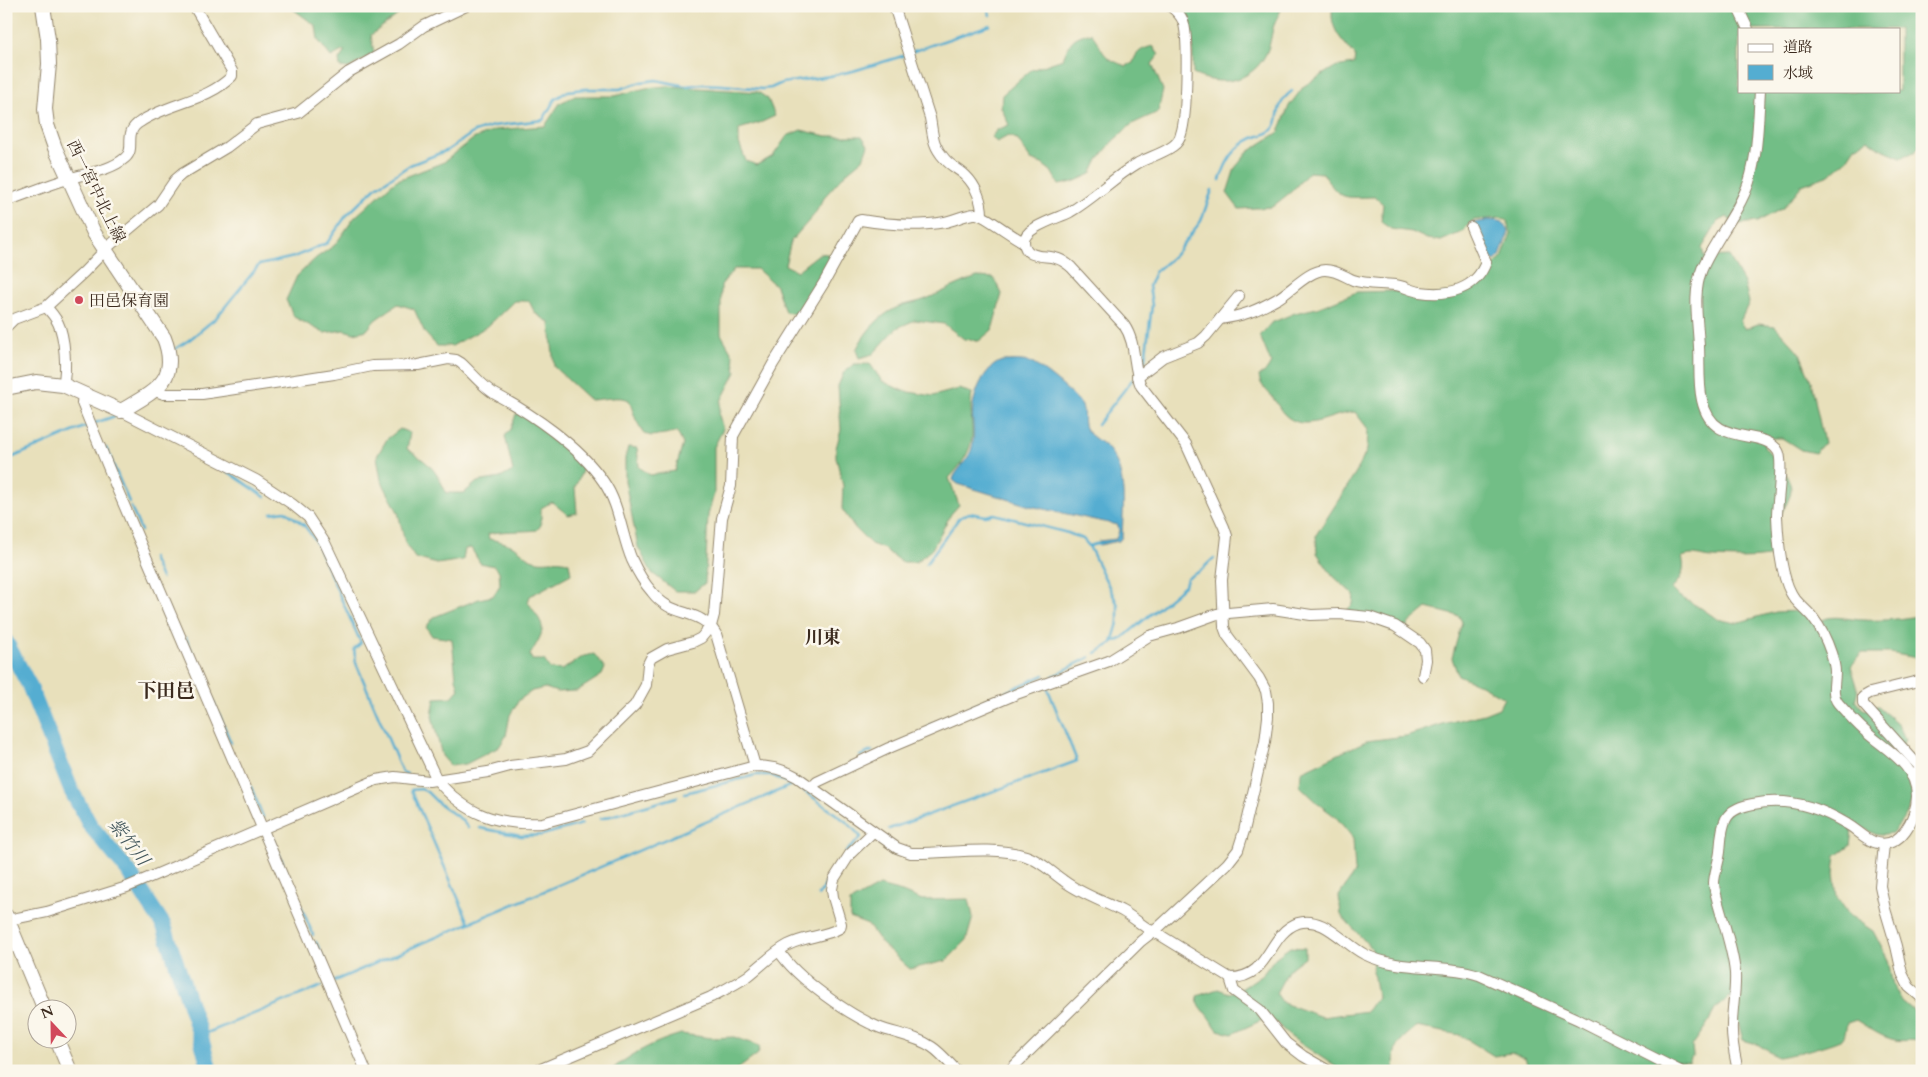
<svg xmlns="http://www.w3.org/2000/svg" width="1928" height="1077" font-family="Cardo,'Noto Serif JP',serif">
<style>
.forest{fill:#72be86;stroke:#567452;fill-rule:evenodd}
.water{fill:#54add1;stroke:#486c78}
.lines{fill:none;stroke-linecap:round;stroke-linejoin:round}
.stream{stroke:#54add1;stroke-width:2.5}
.river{stroke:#54add1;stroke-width:16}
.street-casing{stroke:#92856c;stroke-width:12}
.secondary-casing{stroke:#92856c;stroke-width:16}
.street{stroke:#fff;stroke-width:10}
.secondary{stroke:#fff;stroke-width:14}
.poi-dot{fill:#d1495b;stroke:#fbf7ec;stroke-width:2}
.labels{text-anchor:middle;stroke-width:5;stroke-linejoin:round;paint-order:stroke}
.street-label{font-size:16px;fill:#3b2a1e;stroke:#fbf7ec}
.poi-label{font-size:16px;fill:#3b2a1e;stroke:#fbf7ec;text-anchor:start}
.neighbourhood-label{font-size:18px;font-weight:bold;fill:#3b2a1e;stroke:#fbf7ec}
.water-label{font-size:18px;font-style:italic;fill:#44585d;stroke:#fbf7ec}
.quarter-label{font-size:19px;font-weight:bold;fill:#3b2a1e;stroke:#fbf7ec}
</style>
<rect width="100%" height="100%" fill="#fbf7ec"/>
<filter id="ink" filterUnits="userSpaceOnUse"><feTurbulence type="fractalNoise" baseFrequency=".02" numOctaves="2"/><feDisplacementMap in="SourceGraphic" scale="10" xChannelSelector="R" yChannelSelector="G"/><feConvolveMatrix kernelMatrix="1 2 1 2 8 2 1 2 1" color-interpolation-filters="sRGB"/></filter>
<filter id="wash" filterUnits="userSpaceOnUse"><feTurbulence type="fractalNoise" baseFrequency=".0096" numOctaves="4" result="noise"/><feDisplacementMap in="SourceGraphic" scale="20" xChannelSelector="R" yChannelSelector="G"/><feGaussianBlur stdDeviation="1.12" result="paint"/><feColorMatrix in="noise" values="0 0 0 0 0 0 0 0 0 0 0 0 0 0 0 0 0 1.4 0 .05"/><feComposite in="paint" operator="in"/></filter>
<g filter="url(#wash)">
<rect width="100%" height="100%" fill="#e8e0bb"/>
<g class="forest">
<polygon points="289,6 420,6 407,8 371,35 374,53 349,68 340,67 339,60 345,51 342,51 331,57 318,40 316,26"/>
<path d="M1178,6h103v4c-3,6 -6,12 -8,18 -2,8 -3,19 -7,26 -15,29 -46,33 -73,20 0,-23 1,-49 -15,-68z"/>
<path d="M1333,6h589v136l-7,10 -14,5 -19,-8 -14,-10 -13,8 -10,15 -16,13 -27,10 -19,23 -26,14 -20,2 -10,-7 -9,5 -16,26 2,9 25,-1 15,27 5,19 -9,20 5,7 13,-5 17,2 25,27 11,28 13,62 -9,10 -14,-3 -19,-12h-18v8c9,12 26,27 27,43 0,12 -12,25 -16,36 -4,8 0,21 -2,31 -20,4 -40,3 -60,2 -12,0 -18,-6 -31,-1 4,14 -1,20 -10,32l8,8 21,11 16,11 19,4 40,-11 22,-1 27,16 -3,-7c13,-6 27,0 42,0 19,1 39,-1 58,-5v44l-32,-6h-28l-11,13 7,23 -3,12 10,9 12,-4 20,17 8,16 -9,24c23,31 21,41 -4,70l-15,2 -16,-8 -9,3 -2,16 -14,10 -2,17 3,24 12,18 24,16 15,29 5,25 9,16 20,17v25c-10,-5 -17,-1 -27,-3 -14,-3 -26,-12 -39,-20l-9,3c-1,4 -2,12 -4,15 -2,4 -58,19 -65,19l-21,-13 -14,-4 -12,-44 -15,12 -10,18 -14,20 1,9 -4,8 -22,-3 -9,11h-128l-5,-13 -14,-5 -17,3 -34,-21 -44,-8c-18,16 -24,18 -21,44h-53l-51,-34 -16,-15 -13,-2 -30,14 -14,-4 -20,-27 -1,-7 21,-7 11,4 12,-4 22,-15 12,-16 15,-11 15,1v9l-16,12 -13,24 7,10 39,14 45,-6 10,-14 -4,-26 -1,-22 -31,-34 -2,-19 16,-24 -2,-34 -17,-21 -15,-11 -21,-20 1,-14 65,-31 40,-5 37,-12 41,-10 15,-6 5,-10 -25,-14 -21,-9 -6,-17 10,-36 -3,-6 -32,-8 -17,14 -9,12 -54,-24 6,-6 1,-9 -22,-20 -15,-22 -1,-18 40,-62 11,-23 1,-21 -13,-17c-24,1 -50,23 -71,2 -4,-4 -7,-11 -11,-16 -6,-8 -13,-12 -14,-22l8,-6 4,-7 -11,-27 11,-13 24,-10 22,-5 40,-16 39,-1 18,5 47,-3 15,-8 13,-19 6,-2 7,-6 9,-25 -4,-12 -6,-3 -26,2 -4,2 -9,10 -21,9 -14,-2 -15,-7 -21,-3 -10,-7 2,-18 -8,-7c-32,0 -34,5 -52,-24l-14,-1 -17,19 -20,16 -33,2 -12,-16 8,-25 13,-16 31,-20 10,-26 15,-20 31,-19 19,-3 1,-9c-13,-14 -27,-28 -22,-49zM1739,29h160v62h-160z"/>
<path d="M1091,33c15,19 8,24 35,33l7,-3c3,-12 9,-14 20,-17l6,9 -7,9 11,26 -5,22 -26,12 -19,17 -15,19 -7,14 -18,8 -14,3 -8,-14 -9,-7 -11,-4 -14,-21 -9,-3 -11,6 -6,-5 6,-7 12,-5 -8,-18 1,-12 29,-25 32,-11c7,-17 9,-23 28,-26z"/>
<path d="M666,86l92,6 10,7 7,17 -13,6 -23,7v14l7,18 11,4 16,-9 14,-20 14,-6 25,6h36l6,9 -5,14 -17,14 -20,22 -12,20 -23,26 -6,24 12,6 23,-18 13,2 -37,59 -11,-2 -9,-26 -19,-17h-23l-13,16v49l12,21 3,17 -15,29 -2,14 4,14 -9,18v47l-6,21 -3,68 -10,8h-20l-23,-18 -14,-26 -13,-66v-23l3,-11 9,1 2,19 11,8 25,-4 8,-27 -6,-12 -25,4 -8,-2 -8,-14 -7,-20c-9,-5 -28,0 -39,0l-36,-33 -4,-44 -15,-10 -6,-12h-15l-26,25 -36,20h-15l-12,-13 -11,-24 -16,-5 -23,16 -8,10 -13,3 -10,-3 -20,3 -30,-16 -8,-17 11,-24 19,-18 19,-13 19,-27 41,-37 49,-19 29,-23 22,-9 50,-4 15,-23 15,-7h40l31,-8z"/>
<path d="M977,277l17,1 8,16 -10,36 -13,11 -15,-2 -20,-15 -29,-4 -18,8 -24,26 -14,4 -3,-8c10,-20 25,-37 47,-45 8,-2 16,-3 23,-6 17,-7 33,-16 51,-22z"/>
<path d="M854,364h16l12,17 21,10 30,5 26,-7 13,4c-3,16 1,29 0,44 -2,17 -12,29 -23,41l10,27 -8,9 -19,35 -16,13h-15l-17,-13 -13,-5 -16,-16 -13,-19 1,-23 -7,-29v-9l5,-18 -3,-44 6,-14z"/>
<path d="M516,414h8l58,49v8l-7,16 2,26 -9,2 -16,-13 -11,6v17l-4,5c-16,2 -34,0 -49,4l1,5c10,2 20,4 29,10 5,3 8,8 13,10 13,6 26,-2 38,4l2,11 -41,22 -2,6c18,27 19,24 2,53l2,5h12l6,9 12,1 22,-14 10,-2 11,14 -3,7 -25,16 -20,1 -12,-4 -13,3 -13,9 -9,15 -4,21 -7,11 -33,17 -15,2 -9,-10 -10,-40 3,-18 17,-1 7,-8 -3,-11 -4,-39 -20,-3 -6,-9 8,-10 45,-18 14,-3 7,-11 -1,-14 -5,-5 -14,-3 -9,-15 -6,1 -2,11 -26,4 -22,-6 -10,-15 -7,-31 -17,-32 -4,-24 10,-17 13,-10 10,4 -3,16c21,13 30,21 39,44h18l13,-11 23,-4 13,-7 -8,-35 6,-7z"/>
<polygon points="879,886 902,892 922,900 969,899 973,917 966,941 946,961 910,969 881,943 868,925 850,918 850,902"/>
<path d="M681,1034l31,4 22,-1 26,9 -2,8 -23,17h-125c22,-18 44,-29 71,-37z"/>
</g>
<g class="water">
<path d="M1490,220c11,1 15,1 19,12l-9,24 -5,5 -5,-3 -17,-33v-2z"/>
<path d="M1002,361c9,0 18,-1 27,1 10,3 48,34 53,44 3,7 0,15 3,22 5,9 18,14 25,23 18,24 13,59 12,86l-3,4 -20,4v-4l17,-2 3,-8 -1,-6 -88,-19 -72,-22 -5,-4c1,-8 14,-18 18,-29 5,-15 0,-31 2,-46 3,-17 13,-39 29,-44z"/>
</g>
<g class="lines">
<g class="stream">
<polyline points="987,6 990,15"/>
<polyline points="911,52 990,25"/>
<path d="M1220,180c6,-19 14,-33 33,-42 5,-2 13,-3 18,-7 12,-11 1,-25 21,-40"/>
<polyline points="175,349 189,340 216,318 259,265 294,257 327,243 346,216 375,188 410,165 448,150 474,132 493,126 543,120 555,99 568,91 584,89 620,89 641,82 656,80 686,86 701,84 723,85 762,89 771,88 782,83 830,76 853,71 906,55"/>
<polyline points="1141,368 1145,360 1152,305 1149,286 1155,272 1174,256 1201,221 1212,190"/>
<polyline points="92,424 118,415"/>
<polyline points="1097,425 1132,380"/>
<polyline points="106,448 129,502"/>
<polyline points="196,455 230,473 265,497"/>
<polyline points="6,460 87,426"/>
<polyline points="131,507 141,531"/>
<polyline points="271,513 285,511 304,525 315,540 361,643 354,649 356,663 402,772 407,774"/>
<polyline points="1089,546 1100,543"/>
<polyline points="152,558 161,578"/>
<polyline points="926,564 959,518 969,513 986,516 994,514 1068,533 1083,539 1089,546 1118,605 1118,623 1112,643 1096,653"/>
<polyline points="186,638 200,670"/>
<polyline points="1113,641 1120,640 1177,592 1185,585 1187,578 1200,571 1214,558"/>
<polyline points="202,674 216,708"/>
<polyline points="1053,676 1090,657"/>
<polyline points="1006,692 1044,675"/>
<polyline points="218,712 231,743"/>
<polyline points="929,726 998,695"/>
<polyline points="860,756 872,751"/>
<polyline points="251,787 263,817"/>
<polyline points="803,790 848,823 861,837 846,852"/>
<polyline points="685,793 756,775 771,775 792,785"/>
<polyline points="600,819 677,797"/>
<polyline points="468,828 462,820 438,803 427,792 421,789 411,790 469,923"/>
<polyline points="480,828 521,836 542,835 582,824"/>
<polyline points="889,829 1077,761 1047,687"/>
<polyline points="272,838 283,863"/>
<polyline points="285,869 299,900"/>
<polyline points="818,895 822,891 835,866"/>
<polyline points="301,906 313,935"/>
<polyline points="316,942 330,973"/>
<polyline points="334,981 792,785"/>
<polyline points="202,1035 322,986"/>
</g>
<polyline class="river" points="6,642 29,685 71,790 90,825 128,871 164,926 201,1038 210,1071"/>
</g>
</g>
<g filter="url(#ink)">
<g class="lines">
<defs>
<g id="street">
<path d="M894,6l36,112c3,16 2,27 14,40 6,8 15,11 22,18 10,10 16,25 16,39"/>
<polyline points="1737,6 1748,29"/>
<path d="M6,201c21,-7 41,-16 62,-22 18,-6 42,-8 57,-21 12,-10 -3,-25 15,-36 28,-19 68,-21 92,-46v-5l-38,-65"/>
<path d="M46,307c5,5 9,10 12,16 7,14 9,47 5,62"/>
<path d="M1220,319c23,-3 36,-8 57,-20 13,-7 32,-29 48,-29 11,0 19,6 28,10 14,5 27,3 42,5 9,1 16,6 25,7 28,4 56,-2 66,-30l-15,-35"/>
<polyline points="6,327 14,319 46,307 84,272 109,246 158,205 175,180 182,174 227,147 257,124 298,113 349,72 399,44 424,26 466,6"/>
<polyline points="1137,377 1163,357 1198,343 1206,336 1239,296"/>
<path d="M155,391l9,3h38l132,-20 38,-8 46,-1 30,-6 8,1 5,3c10,9 23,25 34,31 37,20 84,52 108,87 17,24 18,53 29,79 5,11 12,23 20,32 20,27 48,15 64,42l39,132"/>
<polyline points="83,394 82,403 118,491 366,1071"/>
<path d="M121,411l135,69 36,24 16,13 17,26 112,237c29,35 60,45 105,43l213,-57c15,0 28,3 42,11l100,71 14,5c37,1 79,-8 115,3 15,5 25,16 38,25 17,13 39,20 58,30 13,7 25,20 38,24l70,43c41,0 37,-44 68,-55 25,-8 46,21 66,31 36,18 78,9 115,21l100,45 101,51"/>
<polyline points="1918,765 1863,704 1863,697 1870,693 1922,680"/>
<polyline points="1911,775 1918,772 1922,780"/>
<polyline points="812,787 817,782 889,748 1019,693 1109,661 1149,636 1178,628 1217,614 1273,609 1311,615 1339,614 1369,617 1395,626 1420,643 1425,650 1426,660 1423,676"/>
<polyline points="1884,844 1880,886 1885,909 1896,946 1902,973 1909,987 1922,998"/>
<path d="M8,920l39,-8 80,-25 249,-107 19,-3 34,4 59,-9 22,-6 56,-7 22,-8 47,-46 11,-20 2,-21 3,-6 16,-9 26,-7 8,-4 10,-12 3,-11 8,-97 9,-32 2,-50 40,-72 52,-83 33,-60 3,-1c29,5 56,7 84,2 10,-2 21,-8 30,-8 8,-1 37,23 49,28"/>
<path d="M779,951c17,27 70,64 99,76 18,7 38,9 54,20 9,6 17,16 25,24"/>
<polyline points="1230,978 1234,991 1260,1010 1286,1043 1303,1056 1329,1071"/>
<path d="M536,1071l175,-74c13,-7 25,-13 37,-21 14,-11 25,-23 40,-31 17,-9 36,-8 52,-17l1,-4 -8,-27 -1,-8 2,-10 16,-25 23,-22"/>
<path d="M1009,1071l132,-130 18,-14 68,-63 11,-14 6,-19 21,-89 3,-25v-14l-2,-12 -7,-13 -32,-43 -3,-8 -2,-47 5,-44 -3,-9 -38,-83 -45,-58c-9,-21 -4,-42 -17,-61l-53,-58c-5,-4 -9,-8 -16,-9 -10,-3 -30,1 -31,-16 0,-15 35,-24 46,-30 24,-14 44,-35 68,-49 11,-6 24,-9 35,-17 4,-3 7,-7 8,-12 6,-17 8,-98 2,-113 -3,-7 -7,-10 -13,-15"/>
<path d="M1738,1071c-3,-15 -7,-30 -6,-46 0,-17 4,-34 3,-52 -2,-23 -11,-48 -17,-70 -1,-6 -4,-13 -4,-20 0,-8 5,-22 6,-31 1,-10 1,-24 6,-33 5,-10 17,-13 27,-15 33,-7 66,3 94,20 9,5 18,15 27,18 26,10 43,-25 43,-46 0,-31 -31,-46 -51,-64 -8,-7 -21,-21 -28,-29 -7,-9 -3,-20 -3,-31 0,-7 -2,-13 -4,-19 -4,-12 -11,-26 -18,-35 -7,-9 -17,-15 -22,-25 -11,-20 -13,-55 -14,-77 0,-14 7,-56 1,-65 -16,-25 -65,-1 -76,-51 -4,-17 -2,-36 -3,-53 -1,-26 -7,-53 3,-78 13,-30 36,-55 47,-87 9,-29 9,-61 11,-91"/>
</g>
<g id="secondary">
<path d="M6,388l30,-6 27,3 58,26c32,-19 60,-30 43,-73l-70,-105 -39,-85 -8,-23 -2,-16 4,-45 -1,-25 -5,-33"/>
<polyline points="6,916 45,1010"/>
<polyline points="57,1040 70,1071"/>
</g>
</defs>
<use href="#street" class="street-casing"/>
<use href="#secondary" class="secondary-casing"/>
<use href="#street" class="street"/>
<use href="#secondary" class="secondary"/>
</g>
</g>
<circle class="poi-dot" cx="79" cy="300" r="5"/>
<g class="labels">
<g class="street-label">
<text transform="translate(97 191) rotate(64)" y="6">西一宮中北上線</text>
</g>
<g class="poi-label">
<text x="89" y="306">田邑保育園</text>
</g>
<g class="neighbourhood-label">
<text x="823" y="643">川東</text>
</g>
<g class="water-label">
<text transform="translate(129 842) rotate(52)" y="6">紫竹川</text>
</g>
<g class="quarter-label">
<text x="166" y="697">下田邑</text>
</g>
</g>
<rect width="1928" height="1077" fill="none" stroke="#fbf7ec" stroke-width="25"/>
<rect x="1738" y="28" width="162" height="65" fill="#fbf7ec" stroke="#aea59a"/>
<rect x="1748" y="44" width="25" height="8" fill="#ffffff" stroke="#aea59a"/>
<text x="1783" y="52" font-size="15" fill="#3b2a1e">道路</text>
<rect x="1748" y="65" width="25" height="15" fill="#54add1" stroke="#aea59a"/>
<text x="1783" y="78" font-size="15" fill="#3b2a1e">水域</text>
<g transform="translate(52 1024) rotate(338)"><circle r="24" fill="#fbf7ec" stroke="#aea59a"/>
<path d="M0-4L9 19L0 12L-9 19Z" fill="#d1495b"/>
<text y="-8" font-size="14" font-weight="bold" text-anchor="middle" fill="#3b2a1e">N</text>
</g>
</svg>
